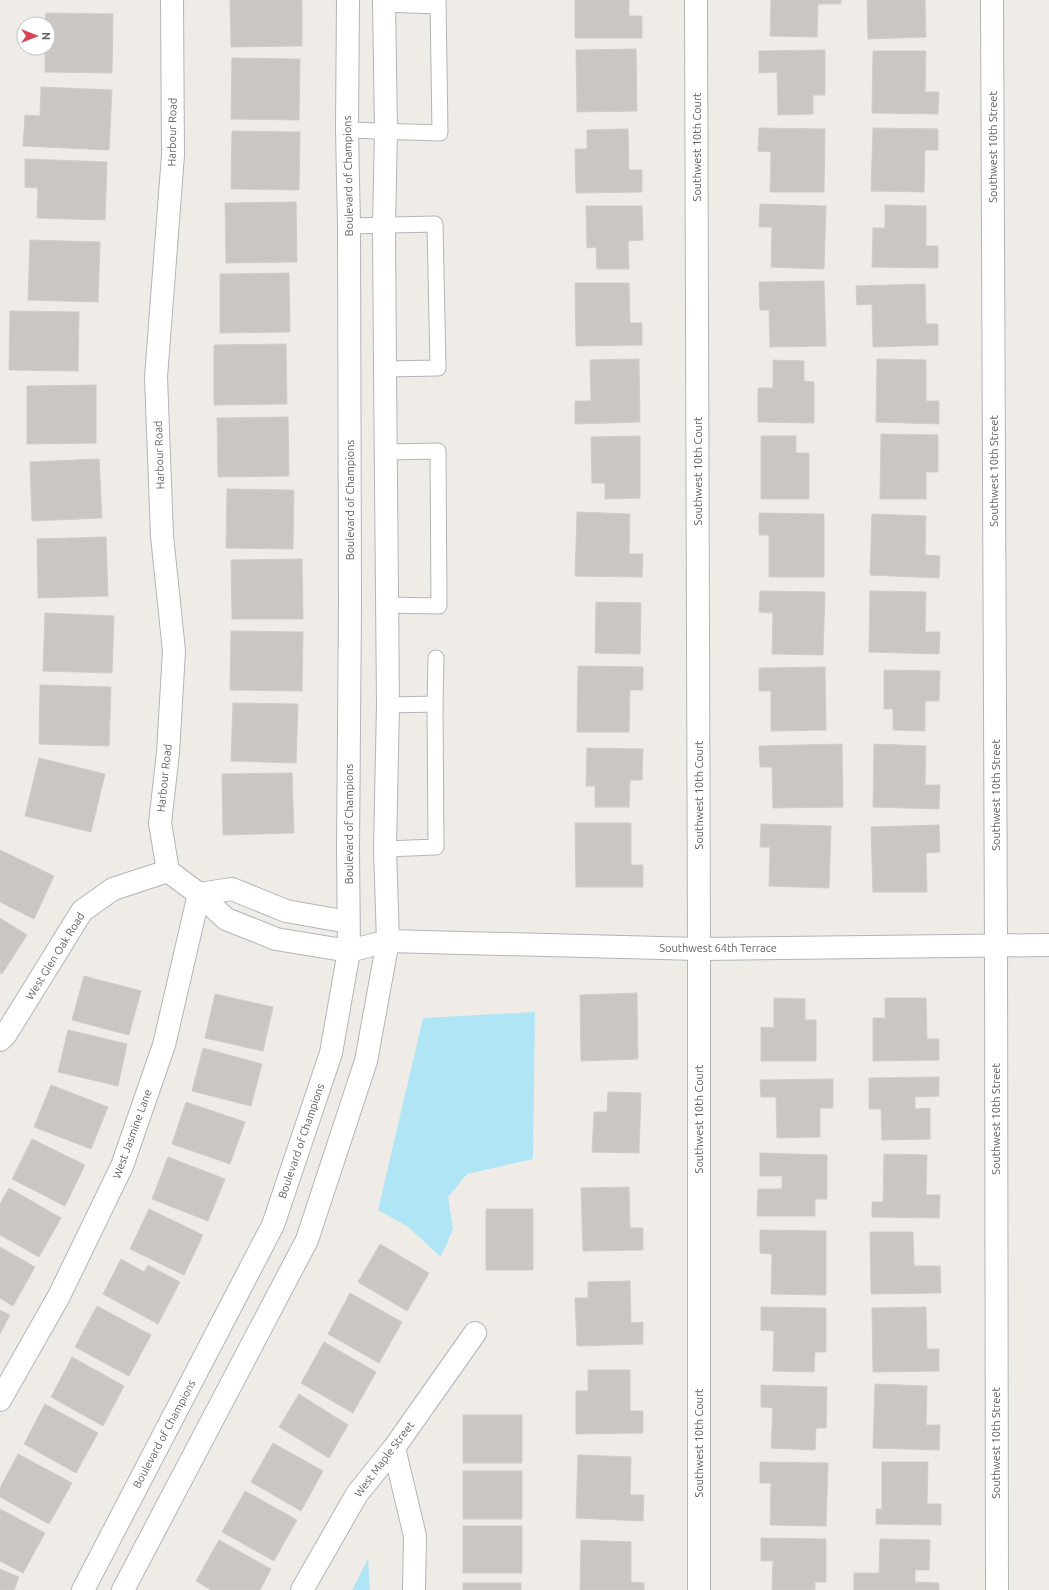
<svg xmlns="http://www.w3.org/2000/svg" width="1049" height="1590" font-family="Ubuntu,sans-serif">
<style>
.water{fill:#b0e5f6}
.building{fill:#cac7c3;stroke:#d3ccc6}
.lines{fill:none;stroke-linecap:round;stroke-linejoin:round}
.lane-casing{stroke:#b2b5b7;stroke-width:17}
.street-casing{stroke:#b2b5b7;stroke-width:24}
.secondary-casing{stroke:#b1b5b8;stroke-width:24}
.lane{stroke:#fff;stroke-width:15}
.street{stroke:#fff;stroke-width:22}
.secondary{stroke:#fff;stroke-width:22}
.labels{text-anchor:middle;stroke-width:3;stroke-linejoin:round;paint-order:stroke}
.street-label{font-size:11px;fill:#5e6365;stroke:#fff}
</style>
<rect width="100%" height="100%" fill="#efece7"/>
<g class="water">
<polygon points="535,1012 533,1159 467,1174 448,1197 453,1229 441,1257 407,1226 378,1210 423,1018"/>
<polygon points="368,1559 370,1590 352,1590"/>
</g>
<g class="building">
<polygon points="230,0 302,0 302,46 231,47"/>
<polygon points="575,0 629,0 629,16 642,16 642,38 575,38"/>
<polygon points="771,0 841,0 841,4 818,4 817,37 770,36"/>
<polygon points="867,0 925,0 926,37 868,39"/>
<polygon points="46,13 113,14 112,73 45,72 45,48 48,48 48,24 45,24"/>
<polygon points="636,49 637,111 577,112 576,50"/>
<polygon points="825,50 825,95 813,95 813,114 778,115 777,72 759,73 759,51"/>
<polygon points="873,51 926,51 925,92 939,92 938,114 872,113"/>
<polygon points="232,58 300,59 299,120 231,119"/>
<polygon points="41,87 112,90 109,150 23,146 25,115 40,116"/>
<polygon points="759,128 825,129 824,192 770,192 771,152 758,151"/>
<polygon points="873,128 938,129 938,150 925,150 924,192 871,191"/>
<polygon points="628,129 629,170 642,170 642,192 576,193 575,149 587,149 587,130"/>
<polygon points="232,131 300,132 299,190 231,189"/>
<polygon points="25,159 107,162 105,220 37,218 38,188 25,187"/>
<polygon points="296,202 297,262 226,263 225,203"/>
<polygon points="760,204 826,206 824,269 771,267 772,227 759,227"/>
<polygon points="885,205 926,206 926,246 938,246 938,268 872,267 873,228 885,228"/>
<polygon points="586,206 642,206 643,240 628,241 629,269 597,269 596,247 587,248"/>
<polygon points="30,240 100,242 98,302 28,300"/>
<polygon points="289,273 290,332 220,333 220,274"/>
<polygon points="824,281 826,346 770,347 769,310 760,310 759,282"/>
<polygon points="575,283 629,283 630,323 642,323 642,345 576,346"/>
<polygon points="925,284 926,324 938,324 938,345 873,347 872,304 857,305 856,286"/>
<polygon points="10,311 79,312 78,371 9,370"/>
<polygon points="286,344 287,404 214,405 214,345"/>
<polygon points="639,359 640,422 575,424 575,401 591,401 590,360"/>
<polygon points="877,359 926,360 926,401 939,401 939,424 876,422"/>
<polygon points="773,360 804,361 804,381 814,382 814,423 758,422 758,388 773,388"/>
<polygon points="96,385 96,443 27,444 27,386"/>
<polygon points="288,417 289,476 218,477 217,418"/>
<polygon points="881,434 938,435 938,472 926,472 926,499 880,499"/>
<polygon points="640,436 640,498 605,499 605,483 592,483 591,437"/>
<polygon points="761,436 796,436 796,453 809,453 809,499 761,499"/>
<polygon points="99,459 102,518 32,521 30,462"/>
<polygon points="227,489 294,490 293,549 226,548"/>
<polygon points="577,512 630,514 629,554 643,554 642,577 575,576"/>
<polygon points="759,513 824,514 824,577 769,577 769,535 759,535"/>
<polygon points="872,514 926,516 925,555 940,556 939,578 870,575"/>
<polygon points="106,537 108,596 38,598 37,539"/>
<polygon points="302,559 303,619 232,619 231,560"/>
<polygon points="760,591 825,592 823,655 772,654 773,613 759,612"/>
<polygon points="870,591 926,592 925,632 940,632 939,654 869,652"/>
<polygon points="596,602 641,603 640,654 595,653"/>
<polygon points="45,613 114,616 112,673 43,671"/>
<polygon points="231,631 303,632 302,691 230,690"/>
<polygon points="578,666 643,667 643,690 630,690 629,732 577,732"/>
<polygon points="825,667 826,730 771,731 771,691 759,691 759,668"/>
<polygon points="884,670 940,671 939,701 925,701 925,731 893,730 893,709 884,709"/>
<polygon points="40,685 111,687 109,746 39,744"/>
<polygon points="233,703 298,704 296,763 231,761"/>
<polygon points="842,744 843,807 773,808 772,767 760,767 759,746"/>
<polygon points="874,744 926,746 925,785 940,785 939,809 873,807"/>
<polygon points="587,748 643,749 642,780 630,780 629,807 595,807 595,786 586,786"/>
<polygon points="39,758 105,774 91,832 25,816"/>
<polygon points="292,773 294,833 223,835 222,774"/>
<polygon points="575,823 631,823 631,865 643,865 643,887 576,887"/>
<polygon points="761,824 831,826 829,888 769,886 770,847 760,847"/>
<polygon points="939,825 940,852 926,853 927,892 873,892 871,827"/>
<polygon points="0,850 54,876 34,919 0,902"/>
<polygon points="0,918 27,935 2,974 0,973"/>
<polygon points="84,976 141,991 129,1035 72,1020"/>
<polygon points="637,993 638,1059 581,1061 580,995"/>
<polygon points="215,994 273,1007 263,1051 205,1038"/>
<polygon points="774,998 805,999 805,1020 816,1020 816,1061 761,1061 761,1027 774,1028"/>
<polygon points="885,998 926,998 927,1039 939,1039 939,1060 873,1061 873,1018 885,1018"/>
<polygon points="68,1030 127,1044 118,1086 58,1072"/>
<polygon points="203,1048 262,1064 251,1106 192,1091"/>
<polygon points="939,1077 939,1096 915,1097 915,1109 930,1108 930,1139 882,1140 881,1109 869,1109 869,1078"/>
<polygon points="833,1079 833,1108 820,1108 820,1137 777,1138 776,1097 761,1097 760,1080"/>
<polygon points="51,1085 108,1107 91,1149 34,1127"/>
<polygon points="608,1092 641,1093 639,1153 592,1152 594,1112 607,1112"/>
<polygon points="186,1102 245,1122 230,1164 172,1144"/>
<polygon points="32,1139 85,1165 65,1206 12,1179"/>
<polygon points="760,1153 827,1155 827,1199 815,1199 815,1216 757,1216 758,1189 782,1189 782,1176 760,1176"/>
<polygon points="884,1154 927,1155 926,1195 940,1195 939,1218 872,1217 872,1202 883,1202"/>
<polygon points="168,1157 225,1179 208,1221 152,1199"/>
<polygon points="629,1187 630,1228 643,1228 643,1250 583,1251 581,1188"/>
<polygon points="9,1188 61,1218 39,1257 0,1235 0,1204"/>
<polygon points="149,1209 203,1235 184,1275 130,1249"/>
<rect x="486" y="1209" width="47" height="61"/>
<polygon points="760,1230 826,1231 826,1295 771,1294 772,1254 760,1253"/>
<polygon points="870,1232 913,1232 914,1266 940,1266 941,1293 871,1294"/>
<polygon points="380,1244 429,1273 407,1311 358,1282"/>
<polygon points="0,1247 35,1267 13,1306 0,1298"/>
<polygon points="121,1259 144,1272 148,1265 180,1282 158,1324 103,1294"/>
<polygon points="630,1281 631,1323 643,1322 643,1344 577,1346 575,1298 588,1298 588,1282"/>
<polygon points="350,1293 402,1322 379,1363 328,1334"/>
<polygon points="97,1306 151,1335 129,1376 75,1347"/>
<polygon points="761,1307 826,1308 826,1352 815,1352 814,1372 773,1371 774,1331 761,1330"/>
<polygon points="926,1307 927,1349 939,1349 939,1371 873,1372 872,1308"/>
<polygon points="0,1310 10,1315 0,1334"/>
<polygon points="324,1342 376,1372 353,1413 301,1383"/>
<polygon points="72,1357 124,1386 103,1426 51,1397"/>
<polygon points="588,1370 630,1370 630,1411 643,1411 643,1433 576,1434 576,1391 588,1391"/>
<polygon points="875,1384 927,1386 926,1425 940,1425 939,1450 873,1448"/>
<polygon points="761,1385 827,1387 826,1428 816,1428 815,1450 771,1448 773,1408 761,1407"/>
<polygon points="299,1394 348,1425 329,1458 279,1427"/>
<polygon points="45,1404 98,1433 76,1473 24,1444"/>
<rect x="463" y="1415" width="59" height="48"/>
<polygon points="273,1443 323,1471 301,1511 251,1482"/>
<polygon points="18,1454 72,1483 49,1524 0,1497 0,1488"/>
<polygon points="578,1455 631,1457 630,1495 644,1495 643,1521 576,1518"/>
<polygon points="760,1462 828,1463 826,1526 770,1525 771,1483 760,1483"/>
<polygon points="882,1462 928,1462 927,1504 941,1504 941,1525 876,1524 876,1509 882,1509"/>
<rect x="463" y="1471" width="59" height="48"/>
<polygon points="245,1491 297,1520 274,1561 222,1532"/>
<polygon points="0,1509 45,1533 23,1573 0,1561"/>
<rect x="463" y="1526" width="59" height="47"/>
<polygon points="761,1538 826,1539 826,1582 815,1582 815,1590 772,1590 773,1561 761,1561"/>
<polygon points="880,1539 930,1540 929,1570 915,1570 915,1582 939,1583 939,1590 854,1590 854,1573 879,1573"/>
<polygon points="219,1540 271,1569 260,1590 211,1590 196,1581"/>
<polygon points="581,1540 631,1542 631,1582 644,1583 644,1590 580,1590"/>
<polygon points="0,1569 19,1577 14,1590 0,1590"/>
<rect x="463" y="1583" width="58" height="7"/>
</g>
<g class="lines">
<defs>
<g id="lane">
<polyline points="384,4 438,6"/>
<polyline points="347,130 440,133 438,0"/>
<polyline points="349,226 435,224 438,368 385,369"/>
<polyline points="386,452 438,451 439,606 387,605"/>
<polyline points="435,704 436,658"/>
<polyline points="385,849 436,847 435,704 388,705"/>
</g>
<g id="street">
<polyline points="172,0 173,155 156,377 162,536 174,651 168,753 160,823 168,871 199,894 226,919 276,939 349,951"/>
<polyline points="696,0 699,949 699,1590"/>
<polyline points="992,0 996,945 997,1590"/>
<polyline points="199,894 232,889 286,911 348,922"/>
<polyline points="0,1040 6,1034 82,911 113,889 168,871"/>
<polyline points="0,1400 59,1296 122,1166 164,1045 199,894"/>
<polyline points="394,1448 415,1536 414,1590"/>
<polyline points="302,1590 357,1494 394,1448 475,1333"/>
</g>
<g id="secondary">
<polyline points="349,951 388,941 699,949 1049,945"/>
<polyline points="83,1590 273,1225 331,1053 349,951 348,850 350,603 349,226 347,130 348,0"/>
<polyline points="123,1590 307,1240 366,1061 388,941 385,849 388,705 385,369 384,225 386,131 384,0"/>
</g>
</defs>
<use href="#lane" class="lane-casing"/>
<use href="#street" class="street-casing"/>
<use href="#secondary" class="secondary-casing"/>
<use href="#lane" class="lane"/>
<use href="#street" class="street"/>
<use href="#secondary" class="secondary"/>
</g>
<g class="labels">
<g class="street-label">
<text transform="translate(172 132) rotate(-89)" y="4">Harbour Road</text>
<text transform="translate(697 147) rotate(-90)" y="4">Southwest 10th Court</text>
<text transform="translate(993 147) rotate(-90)" y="4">Southwest 10th Street</text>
<text transform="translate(348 176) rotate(-91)" y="4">Boulevard of Champions</text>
<text transform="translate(159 455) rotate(-92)" y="4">Harbour Road</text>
<text transform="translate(698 471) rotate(-90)" y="4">Southwest 10th Court</text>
<text transform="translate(994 471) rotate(-90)" y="4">Southwest 10th Street</text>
<text transform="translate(350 500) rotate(-90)" y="4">Boulevard of Champions</text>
<text transform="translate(164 778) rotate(-84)" y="4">Harbour Road</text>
<text transform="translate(699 795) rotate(-90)" y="4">Southwest 10th Court</text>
<text transform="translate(996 795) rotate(-90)" y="4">Southwest 10th Street</text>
<text transform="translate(349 824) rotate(-90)" y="4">Boulevard of Champions</text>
<text x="718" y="952">Southwest 64th Terrace</text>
<text transform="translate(55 956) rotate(-58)" y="4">West Glen Oak Road</text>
<text transform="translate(699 1119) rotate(-90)" y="4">Southwest 10th Court</text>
<text transform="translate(996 1119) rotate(-90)" y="4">Southwest 10th Street</text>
<text transform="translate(132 1134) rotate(-70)" y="4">West Jasmine Lane</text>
<text transform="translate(301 1141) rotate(-71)" y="4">Boulevard of Champions</text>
<text transform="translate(164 1434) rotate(-62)" y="4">Boulevard of Champions</text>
<text transform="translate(699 1443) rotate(-90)" y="4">Southwest 10th Court</text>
<text transform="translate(996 1443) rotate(-90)" y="4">Southwest 10th Street</text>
<text transform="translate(384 1459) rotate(-53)" y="4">West Maple Street</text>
</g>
</g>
<g transform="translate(36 36) rotate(90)"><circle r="19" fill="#ffffff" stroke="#bfc1c1"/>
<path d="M0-3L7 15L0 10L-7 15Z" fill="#d74554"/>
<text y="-6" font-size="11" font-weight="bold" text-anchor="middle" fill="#5e6365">N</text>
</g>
</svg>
